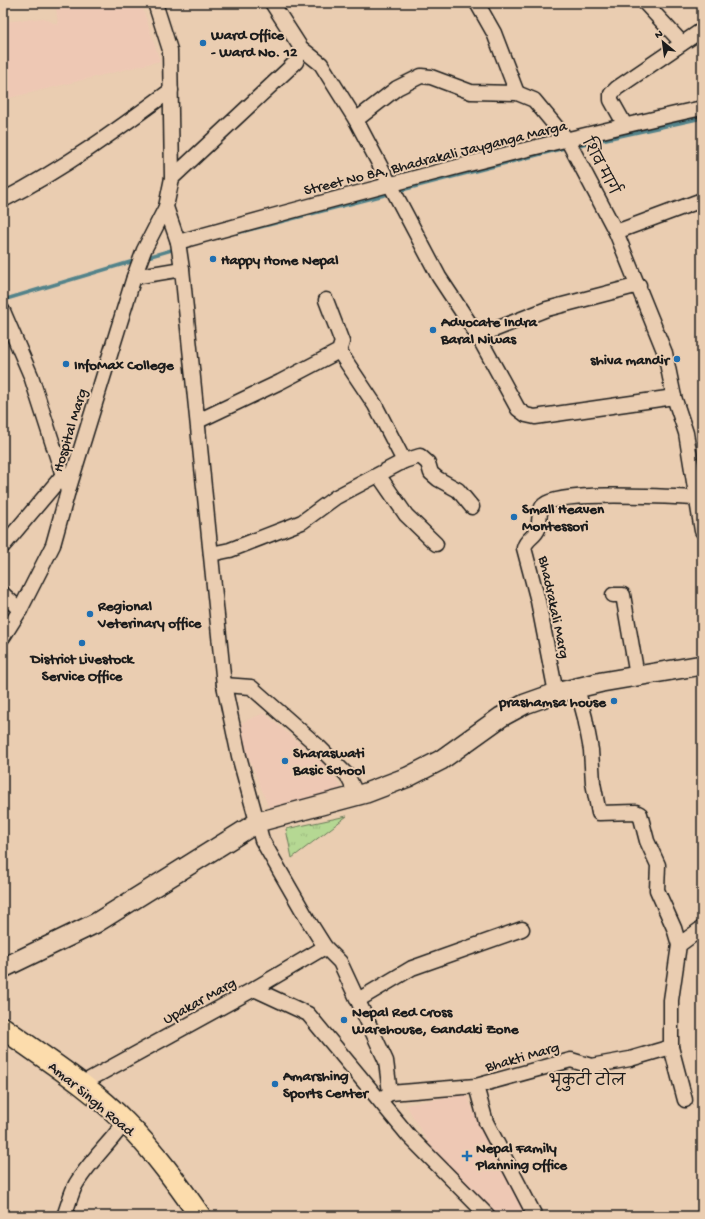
<svg xmlns="http://www.w3.org/2000/svg" width="705" height="1219" font-family="'Gochi Hand','Playpen Sans Deva',sans-serif">
<style>
.built{fill:#eec8b4}
.grass{fill:url(#grass-tufts);stroke:#687a58}
.lines{fill:none;stroke-linecap:round;stroke-linejoin:round}
.stream{stroke:#53838a;stroke-width:3.5}
.street-casing{stroke:#1c1c1c;stroke-width:17}
.secondary-casing{stroke:#1c1c1c;stroke-width:22}
.primary-casing{stroke:#1c1c1c;stroke-width:24}
.street{stroke:#eacdb1;stroke-width:14}
.secondary{stroke:#eacdb1;stroke-width:19}
.primary{stroke:#fcdcac;stroke-width:21}
.poi-dot{fill:#1f6fb2;stroke:#eacdb1;stroke-width:1.5}
.labels{text-anchor:middle;stroke-width:4;stroke-linejoin:round;paint-order:stroke}
.poi-label{font-size:15px;font-weight:bold;fill:#1c1c1c;stroke:#eacdb1;text-anchor:start}
.street-label{font-size:15px;fill:#1c1c1c;stroke:#eacdb1}
.neighbourhood-label{font-size:16px;fill:#1c1c1c;stroke:#eacdb1}
</style>
<defs>
<pattern id="grass-tufts" width="24" height="20" patternUnits="userSpaceOnUse"><rect width="24" height="20" fill="#b5d893"/><path d="M3 7l-1-3M5 7V3M7 7l1-3M15 17l-1-3M17 17v-4M19 17l1-3" fill="none" stroke="#9bb97e"/></pattern>
</defs>
<rect width="100%" height="100%" fill="#eacdb1"/>
<filter id="ink" filterUnits="userSpaceOnUse"><feTurbulence type="fractalNoise" baseFrequency=".025" numOctaves="2"/><feDisplacementMap in="SourceGraphic" scale="8" xChannelSelector="R" yChannelSelector="G"/><feConvolveMatrix kernelMatrix="1 2 1 2 8 2 1 2 1" color-interpolation-filters="sRGB"/></filter>
<g filter="url(#ink)">
<g class="built">
<polygon points="65,3 141,3 160,61 5,99 3,98 3,22 44,18 58,25 56,7"/>
<polygon points="264,713 332,771 342,789 269,808 236,725"/>
<polygon points="466,1093 486,1141 529,1216 496,1216 429,1144 406,1105"/>
</g>
<polygon class="grass" points="347,816 292,858 286,829"/>
<g class="lines">
<g class="stream">
<polyline points="574,146 702,118"/>
<polyline points="398,191 568,147"/>
<polyline points="237,233 392,193"/>
<polyline points="144,258 175,249"/>
<polyline points="3,300 137,260"/>
</g>
<defs>
<g id="street">
<polyline points="155,3 170,50 172,178 166,207 178,242 182,269 224,685 239,756 262,840 308,920 325,947 340,962 386,1061 390,1093 381,1099"/>
<polyline points="272,3 301,48 321,64 356,120 439,277 478,336 518,409 526,415 535,417 674,397"/>
<polyline points="477,3 494,33 517,93"/>
<polyline points="645,3 682,43"/>
<polyline points="356,120 397,88 421,76 431,77 471,92 517,93 534,100 568,141 616,232 665,353 674,397 686,433 702,531"/>
<polyline points="625,125 611,100 611,94 617,88 702,30"/>
<polyline points="172,178 296,62 301,48"/>
<path d="M3,200c60,-31 114,-70 168,-110"/>
<polyline points="616,232 702,200"/>
<path d="M178,242c174,-48 348,-95 524,-134"/>
<polyline points="134,277 182,269"/>
<polyline points="3,311 31,376 68,491"/>
<polyline points="478,336 547,309 639,285"/>
<polyline points="339,351 375,405 404,461"/>
<polyline points="198,421 280,382 339,351 342,342 326,300"/>
<polyline points="379,476 406,515 436,544"/>
<polyline points="3,546 63,475"/>
<polyline points="211,554 230,550 302,522 336,497 404,461 420,456 428,463 431,473 438,479 458,490 472,507"/>
<polyline points="3,594 20,610"/>
<polyline points="613,595 623,595 637,676"/>
<polyline points="3,637 20,610 53,545 68,491 134,277 144,250 166,207"/>
<polyline points="224,685 251,687 319,747 347,775 353,787 350,797"/>
<polyline points="577,688 585,718 591,750 593,783 599,813 636,812 640,814 647,841 658,865 657,890 674,928 679,945"/>
<path d="M556,693l-18,-92 -14,-53c2,-9 11,-11 14,-19 2,-7 0,-19 6,-24 17,-15 126,-8 152,-7"/>
<polyline points="254,989 325,947"/>
<polyline points="358,1000 412,968 522,929"/>
<polyline points="671,1047 685,1100"/>
<polyline points="81,1084 254,989 308,1014 409,1136 488,1216"/>
<polyline points="476,1086 486,1122 535,1216"/>
<polyline points="390,1093 476,1086 571,1060 591,1066 630,1059 671,1047 671,1000 679,945 702,928"/>
<path d="M64,1216c4,-10 7,-23 12,-32 14,-23 34,-41 49,-62"/>
</g>
<polyline id="secondary" points="3,968 96,923 258,822 366,793 408,777 441,760 501,717 525,704 556,693 602,682 702,665"/>
<path id="primary" d="M3,1028c41,30 87,58 123,95 28,28 51,60 74,93"/>
</defs>
<use href="#street" class="street-casing"/>
<use href="#secondary" class="secondary-casing"/>
<use href="#primary" class="primary-casing"/>
<use href="#street" class="street"/>
<use href="#secondary" class="secondary"/>
<use href="#primary" class="primary"/>
</g>
</g>
<g class="poi-dot">
<circle cx="203" cy="43" r="4"/>
<circle cx="213" cy="259" r="4"/>
<circle cx="433" cy="330" r="4"/>
<circle cx="677" cy="359" r="4"/>
<circle cx="66" cy="364" r="4"/>
<circle cx="514" cy="517" r="4"/>
<circle cx="90" cy="614" r="4"/>
<circle cx="82" cy="643" r="4"/>
<circle cx="614" cy="701" r="4"/>
<circle cx="285" cy="761" r="4"/>
<circle cx="344" cy="1020" r="4"/>
<circle cx="275" cy="1084" r="4"/>
<path d="M465 1150h4v4h4v4h-4v4h-4v-4h-4v-4h4z"/>
</g>
<g class="labels">
<g class="poi-label">
<text x="211" y="39">Ward Office<tspan x="211" dy="17">- Ward No. 12</tspan></text>
<text x="221" y="264">Happy Home Nepal</text>
<text x="441" y="326">Advocate Indra<tspan x="441" dy="17">Baral Niwas</tspan></text>
<text x="669" y="364" text-anchor="end">shiva mandir</text>
<text x="74" y="369">InfoMax College</text>
<text x="522" y="513">Small Heaven<tspan x="522" dy="17">Montessori</tspan></text>
<text x="98" y="610">Regional<tspan x="98" dy="17">Veterinary office</tspan></text>
<text x="82" y="663" text-anchor="middle">District Livestock<tspan x="82" dy="17">Service Office</tspan></text>
<text x="606" y="706" text-anchor="end">prashamsa house</text>
<text x="293" y="757">Sharaswati<tspan x="293" dy="17">Basic School</tspan></text>
<text x="352" y="1016">Nepal Red Cross<tspan x="352" dy="17">Warehouse, Gandaki Zone</tspan></text>
<text x="283" y="1080">Amarshing<tspan x="283" dy="17">Sports Center</tspan></text>
<text x="476" y="1152">Nepal Family<tspan x="476" dy="17">Planning Office</tspan></text>
</g>
<g class="street-label">
<text transform="translate(435 157) rotate(-14)" y="5">Street No 8A, Bhadrakali Jayganga Marga</text>
<text transform="translate(601 166) rotate(62)" y="5">शिव मार्ग</text>
<text transform="translate(69 430) rotate(-73)" y="5">Hospital Marg</text>
<text transform="translate(555 607) rotate(78)" y="5">Bhadrakali Marg</text>
<text transform="translate(199 1000) rotate(-29)" y="5">Upakar Marg</text>
<text transform="translate(522 1056) rotate(-16)" y="5">Bhakti Marg</text>
<text transform="translate(92 1098) rotate(40)" y="5">Amar Singh Road</text>
</g>
<g class="neighbourhood-label">
<text x="587" y="1085">भृकुटी टोल</text>
</g>
</g>
<rect width="705" height="1219" fill="none" stroke="#eacdb1" stroke-width="16"/>
<rect x="8" y="8" width="689" height="1203" fill="none" stroke="#1c1c1c" stroke-width="1.5" filter="url(#ink)"/>
<g transform="translate(663 42) rotate(331)" stroke="#eacdb1" stroke-width="3" paint-order="stroke">
<path d="M0-3L7 15L0 10L-7 15Z" fill="#1c1c1c"/>
<text y="-6" font-size="11" font-weight="bold" text-anchor="middle" fill="#1c1c1c">N</text>
</g>
</svg>
